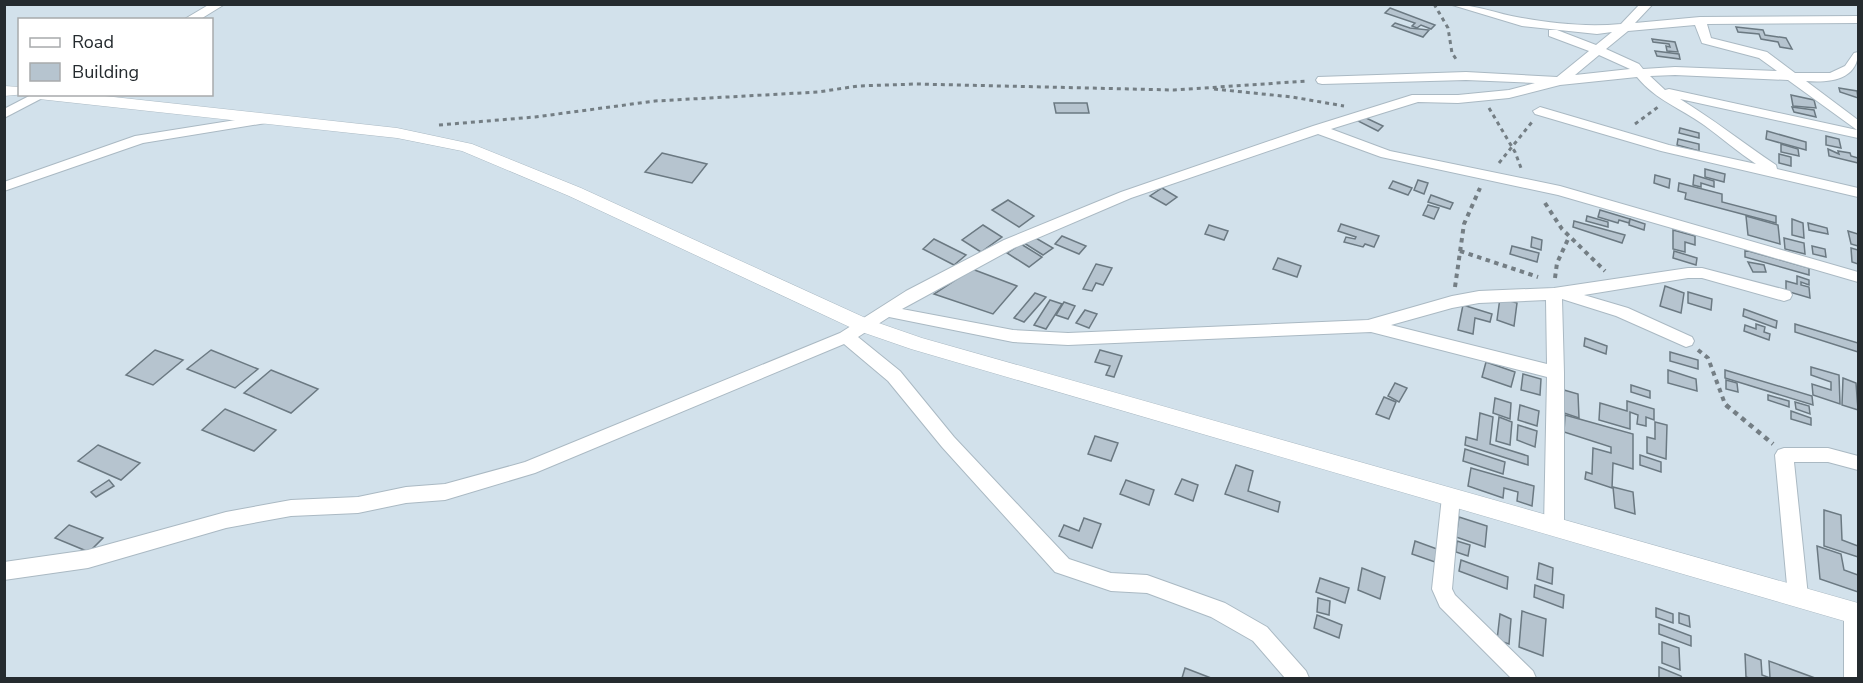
<svg xmlns="http://www.w3.org/2000/svg" width="1863" height="683" font-family="'Nunito Sans',sans-serif">
<style>
.building{fill:#b6c4cf;stroke:#6b7982;stroke-width:1.5}
.lines{fill:none;stroke-linecap:round;stroke-linejoin:round}
.minor-casing{stroke:#aab9c3;stroke-width:2}
.tertiary-casing{stroke:#aab9c3;stroke-width:1}
.path-far2{stroke:#747e84;stroke-width:3;stroke-dasharray:4 4;stroke-linecap:butt}
.path-far1{stroke:#747e84;stroke-width:4;stroke-dasharray:4.5 4.5;stroke-linecap:butt}
.path{stroke:#747e84;stroke-width:4.5;stroke-dasharray:5 5;stroke-linecap:butt}
.minor{fill:#fff;fill-rule:evenodd}
.tertiary{fill:#fff;fill-rule:evenodd}
</style>
<rect width="100%" height="100%" fill="#d2e1eb"/>
<g class="building">
<polygon points="1390,8 1435,25 1431,29 1421,25 1417,28 1412,26 1415,23 1385,13"/>
<polygon points="1395,23 1410,28 1429,30 1423,37 1392,26"/>
<polygon points="1736,27 1763,30 1765,35 1786,38 1792,49 1780,47 1778,42 1761,39 1759,34 1738,32"/>
<polygon points="1652,39 1675,42 1678,52 1667,51 1666,46 1670,47 1669,44 1653,42"/>
<polygon points="1655,51 1679,54 1680,59 1657,56"/>
<polygon points="1839,88 1857,91 1858,98 1840,92"/>
<polygon points="1791,95 1814,100 1816,108 1793,106"/>
<polygon points="1054,103 1087,103 1089,113 1056,113"/>
<polygon points="1792,107 1814,110 1816,117 1794,112"/>
<polygon points="1364,117 1383,126 1378,131 1358,121"/>
<polygon points="1680,128 1699,133 1699,138 1679,133"/>
<polygon points="1767,131 1806,142 1806,150 1766,139"/>
<polygon points="1826,136 1839,139 1841,148 1826,145"/>
<polygon points="1678,139 1699,144 1699,151 1677,145"/>
<polygon points="1781,144 1798,149 1799,156 1781,152"/>
<polygon points="1828,149 1839,154 1838,151 1850,153 1851,156 1858,158 1858,163 1829,156"/>
<polygon points="662,153 707,164 692,183 645,172"/>
<polygon points="1779,154 1791,157 1791,166 1779,163"/>
<polygon points="1705,169 1725,174 1724,182 1705,177"/>
<polygon points="1655,175 1670,179 1669,188 1654,183"/>
<polygon points="1694,175 1714,181 1714,187 1701,183 1701,187 1693,185"/>
<polygon points="1418,180 1428,183 1424,194 1414,190"/>
<polygon points="1393,181 1412,188 1408,195 1389,188"/>
<polygon points="1679,183 1722,194 1722,202 1776,216 1776,223 1685,199 1686,193 1678,191"/>
<polygon points="1162,188 1177,197 1166,205 1150,196"/>
<polygon points="1431,195 1453,203 1450,209 1428,202"/>
<polygon points="1008,200 1034,216 1019,227 992,210"/>
<polygon points="1428,205 1439,208 1434,219 1423,215"/>
<polygon points="1600,210 1630,219 1629,223 1619,220 1618,223 1598,217"/>
<polygon points="1587,216 1608,222 1608,227 1586,221"/>
<polygon points="1746,216 1778,225 1780,244 1748,235"/>
<polygon points="1630,219 1645,224 1644,230 1629,225"/>
<polygon points="1792,219 1803,223 1804,238 1792,235"/>
<polygon points="1574,221 1625,235 1622,243 1573,227"/>
<polygon points="1808,223 1827,228 1828,234 1809,230"/>
<polygon points="1341,224 1379,236 1374,247 1365,244 1363,247 1344,242 1346,237 1355,239 1356,237 1338,231"/>
<polygon points="983,225 1002,237 981,252 962,240"/>
<polygon points="1209,225 1228,231 1224,240 1205,234"/>
<polygon points="1673,230 1695,236 1695,245 1685,242 1685,252 1673,249"/>
<polygon points="1848,231 1858,234 1858,246 1851,244"/>
<polygon points="1062,236 1086,246 1079,254 1055,244"/>
<polygon points="1034,237 1053,248 1043,255 1024,243"/>
<polygon points="1532,237 1542,240 1541,250 1531,247"/>
<polygon points="1784,238 1804,243 1805,254 1785,249"/>
<polygon points="934,239 966,255 954,265 923,249"/>
<polygon points="1021,244 1042,257 1029,267 1007,253"/>
<polygon points="1512,246 1539,253 1537,262 1510,254"/>
<polygon points="1812,246 1825,249 1826,257 1813,254"/>
<polygon points="1851,248 1858,250 1858,264 1852,262"/>
<polygon points="1745,250 1809,268 1809,275 1745,257"/>
<polygon points="1674,251 1697,258 1696,265 1673,258"/>
<polygon points="1278,258 1301,266 1297,277 1273,269"/>
<polygon points="1748,262 1764,265 1766,272 1753,272"/>
<polygon points="1096,264 1112,268 1103,285 1096,283 1092,291 1083,289"/>
<polygon points="972,269 1017,286 993,314 934,294"/>
<polygon points="1797,276 1809,280 1809,285 1801,282 1801,285 1809,287 1810,298 1786,291 1786,281 1797,284"/>
<polygon points="1665,286 1684,293 1681,313 1660,306"/>
<polygon points="1688,292 1712,299 1711,310 1688,303"/>
<polygon points="1035,293 1046,297 1024,322 1014,318"/>
<polygon points="1500,298 1517,303 1514,326 1497,320"/>
<polygon points="1050,300 1062,304 1046,329 1034,325"/>
<polygon points="1064,302 1075,306 1068,319 1056,315"/>
<polygon points="1463,305 1492,314 1490,322 1475,318 1473,334 1458,330"/>
<polygon points="1744,309 1777,321 1776,328 1743,316"/>
<polygon points="1085,310 1097,314 1089,328 1076,323"/>
<polygon points="1756,324 1765,327 1764,332 1770,334 1769,340 1744,331 1745,325 1756,329"/>
<polygon points="1795,324 1858,343 1858,352 1795,332"/>
<polygon points="1585,338 1607,346 1606,354 1584,346"/>
<polygon points="155,350 183,360 153,385 126,375"/>
<polygon points="211,350 258,369 235,388 187,369"/>
<polygon points="1100,350 1122,356 1114,377 1106,375 1110,366 1095,362"/>
<polygon points="1670,352 1698,360 1698,369 1670,361"/>
<polygon points="1486,362 1515,372 1511,387 1482,377"/>
<polygon points="1811,367 1839,375 1840,404 1813,395 1812,384 1831,390 1831,382 1811,375"/>
<polygon points="271,370 318,389 291,413 244,393"/>
<polygon points="1668,370 1696,379 1697,391 1668,383"/>
<polygon points="1725,370 1812,396 1813,405 1725,378"/>
<polygon points="1523,374 1541,379 1540,395 1521,390"/>
<polygon points="1843,378 1856,383 1858,410 1842,405"/>
<polygon points="1726,380 1737,383 1738,392 1726,389"/>
<polygon points="1395,383 1407,388 1399,402 1388,396"/>
<polygon points="1631,385 1650,391 1650,398 1631,392"/>
<polygon points="1564,390 1578,394 1579,418 1564,413"/>
<polygon points="1768,395 1789,401 1789,407 1768,400"/>
<polygon points="1384,397 1396,402 1389,419 1376,414"/>
<polygon points="1495,398 1511,403 1510,419 1493,413"/>
<polygon points="1627,401 1654,409 1654,420 1646,417 1646,426 1637,424 1638,415 1630,412 1630,429 1599,420 1600,403 1627,411"/>
<polygon points="1795,402 1809,406 1810,414 1796,409"/>
<polygon points="1520,405 1539,411 1537,426 1518,420"/>
<polygon points="225,409 276,430 254,451 202,430"/>
<polygon points="1791,411 1811,418 1811,425 1791,419"/>
<polygon points="1480,413 1493,417 1490,444 1528,456 1528,465 1465,445 1466,437 1477,440"/>
<polygon points="1565,415 1633,434 1633,469 1613,463 1612,488 1585,479 1586,472 1592,474 1593,448 1611,453 1611,447 1564,432"/>
<polygon points="1499,417 1512,422 1510,445 1496,441"/>
<polygon points="1655,422 1667,425 1666,459 1647,453 1647,437 1655,439"/>
<polygon points="1518,425 1537,431 1535,447 1517,440"/>
<polygon points="1095,436 1118,443 1111,461 1088,454"/>
<polygon points="98,445 140,463 121,480 78,461"/>
<polygon points="1465,449 1505,462 1503,474 1463,461"/>
<polygon points="1640,455 1661,462 1661,472 1640,465"/>
<polygon points="1236,465 1253,471 1248,491 1280,502 1278,512 1225,494"/>
<polygon points="1471,468 1534,486 1532,506 1517,501 1518,492 1504,488 1503,498 1468,486"/>
<polygon points="1182,479 1198,485 1193,501 1175,494"/>
<polygon points="109,480 114,486 96,497 91,492"/>
<polygon points="1126,480 1154,490 1149,505 1120,494"/>
<polygon points="1613,487 1633,492 1635,514 1615,508"/>
<polygon points="1824,510 1841,515 1842,540 1858,546 1858,557 1824,546"/>
<polygon points="1459,517 1487,526 1485,547 1456,537"/>
<polygon points="1084,518 1101,524 1092,548 1059,536 1064,525 1079,531"/>
<polygon points="69,525 103,538 89,552 55,538"/>
<polygon points="1415,541 1437,549 1435,562 1412,554"/>
<polygon points="1457,541 1470,545 1468,556 1456,552"/>
<polygon points="1817,546 1841,554 1844,570 1858,575 1858,592 1820,579"/>
<polygon points="1461,560 1508,577 1507,589 1459,571"/>
<polygon points="1539,563 1553,568 1552,584 1537,579"/>
<polygon points="1362,568 1385,577 1380,599 1358,590"/>
<polygon points="1320,578 1349,588 1345,603 1316,592"/>
<polygon points="1535,585 1564,595 1563,608 1534,597"/>
<polygon points="1318,598 1330,601 1329,615 1317,612"/>
<polygon points="1656,608 1673,614 1673,623 1656,617"/>
<polygon points="1522,611 1546,619 1543,656 1519,647"/>
<polygon points="1679,613 1689,616 1690,627 1679,623"/>
<polygon points="1500,614 1511,619 1509,644 1497,640"/>
<polygon points="1317,615 1342,625 1339,638 1314,628"/>
<polygon points="1659,624 1691,636 1691,646 1659,634"/>
<polygon points="1662,642 1679,648 1680,670 1662,663"/>
<polygon points="1745,654 1761,660 1762,675 1770,678 1769,661 1815,678 1749,678 1746,677"/>
<polygon points="1659,667 1681,676 1682,678 1659,678"/>
<polygon points="1185,668 1211,678 1182,678"/>
</g>
<g class="lines">
<defs>
<g id="minor">
<polygon points="210,4 225,4 199,20 183,20"/>
<path d="M1449,4c26,0 48,10 73,14 32,6 67,9 99,6l19,-20 12,1 -17,18 65,-6 158,-1v7l-151,1 4,14 56,14 28,21h35l15,-7 9,-13 4,-1c0,28 -29,31 -52,29l52,39v18l-178,-39c33,20 63,44 96,66l1,4 81,19v9l-197,-46 -126,-37 -2,-3 7,-4 129,38 87,19c-18,-12 -34,-26 -52,-39 -25,-18 -47,-24 -67,-48l-77,8 -51,13 -51,5 -40,-1 -87,27 59,22 170,35 298,86v10l-300,-87 -177,-38 -63,-23 -187,64 -117,50 -112,61 111,21 55,3 300,-13 84,-24 27,-5 75,-3 134,-20h14l88,23 2,4 -2,4 -6,2 -82,-23h-14l-104,17 44,13 64,29 2,4 -2,4 -6,2 -70,-31 -54,-17 2,74v154l-3,6 -7,2 -7,-2 -3,-6 3,-150 -176,-45 -303,13 -55,-3 -124,-25 -31,20 42,34 54,66 115,122 42,14 36,2 78,28 42,24 39,44 3,7h-24l-32,-37 -42,-24 -64,-24 -36,-2 -56,-19 -113,-125 -54,-66 -44,-37 -309,129 -90,27 -39,3 -48,10 -67,3 -65,12 -138,40 -84,12v-18l84,-12 138,-38 65,-12 67,-3 48,-10 39,-3 80,-22 315,-129 66,-42 98,-51 117,-48 192,-66 99,-31h46l51,-5 26,-7 -69,-3 -144,4 -4,-1 -2,-3 2,-3 148,-5 91,5 32,-26 -40,-15v-6h8l39,15 16,-13 -15,2 -75,-8zM1695,25l7,18 57,15 18,13 -102,-4 -32,2 -4,-5 -33,-15 22,-18zM1599,55l31,14 -55,6zM1675,75l113,5 69,50 -188,-41 -4,1 -15,-14zM1546,300l1,64 -156,-39 61,-17 27,-5z"/>
<polygon points="33,94 50,94 4,118 4,109"/>
<polygon points="267,115 274,119 272,122 143,143 4,191 4,182 135,136"/>
<polygon points="1784,448 1828,448 1858,456 1858,470 1828,462 1794,462 1808,596 1805,602 1798,605 1791,602 1788,596 1775,455 1778,450"/>
<polygon points="1451,489 1458,491 1460,497 1452,589 1455,595 1533,671 1536,678 1511,678 1440,607 1432,589 1442,497 1444,491"/>
<polygon points="1854,604 1858,605 1858,678 1844,678 1844,613 1847,606"/>
</g>
<g id="tertiary">
<polygon points="4,86 20,87 20,94 26,94 4,96"/>
<polygon points="32,94 86,94 397,128 472,144 581,188 870,320 922,338 1858,603 1858,625 911,349 856,330 569,196 462,151 397,138 39,99"/>
</g>
</defs>
<use href="#minor" class="minor-casing"/>
<use href="#tertiary" class="tertiary-casing"/>
<g class="path-far2">
<polyline points="1434,4 1448,28 1452,53 1458,62"/>
<polyline points="1214,89 1292,97 1344,106"/>
<polyline points="1489,108 1515,152 1521,168"/>
<polyline points="1635,124 1658,107"/>
<polyline points="439,125 535,117 655,101 818,92 858,86 916,84 1174,90 1308,81"/>
<polyline points="1499,163 1532,122"/>
</g>
<g class="path-far1">
<polyline points="1545,203 1562,229 1605,271"/>
<polyline points="1460,251 1538,277"/>
<polyline points="1555,278 1557,263 1569,237"/>
<polyline points="1455,287 1464,224 1480,188"/>
<polyline points="1698,350 1708,358 1725,404 1728,407"/>
</g>
<polyline class="path" points="1726,405 1773,444"/>
<use href="#minor" class="minor"/>
<use href="#tertiary" class="tertiary"/>
</g>
<rect width="1863" height="683" fill="none" stroke="#252b2f" stroke-width="12"/>
<rect x="18" y="18" width="195" height="78" fill="#ffffff" stroke="#a8aaac" stroke-width="1.5"/>
<rect x="30" y="38" width="30" height="9" fill="#ffffff" stroke="#a8aaac" stroke-width="1.5"/>
<text x="72" y="48" font-size="18" fill="#252b2f">Road</text>
<rect x="30" y="63" width="30" height="18" fill="#b6c4cf" stroke="#a8aaac" stroke-width="1.5"/>
<text x="72" y="78" font-size="18" fill="#252b2f">Building</text>
</svg>
